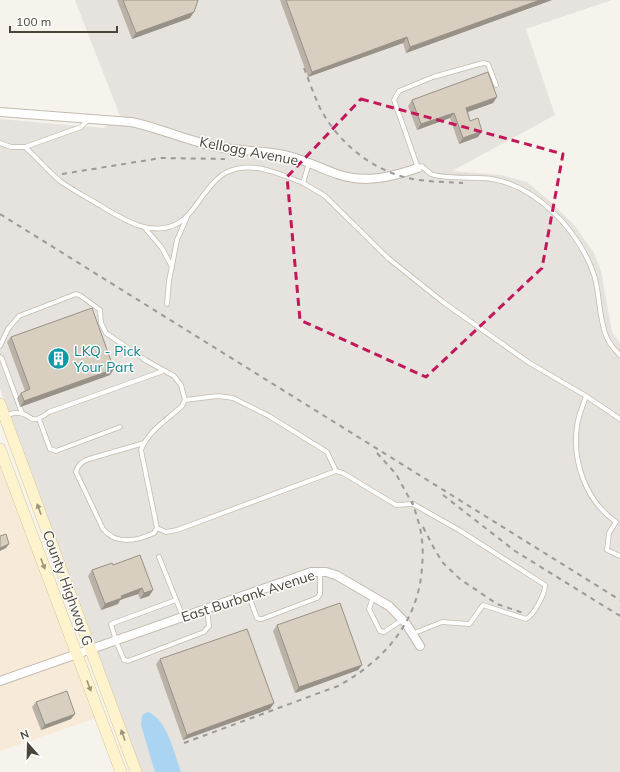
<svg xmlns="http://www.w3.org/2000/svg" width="620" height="772" font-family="Mulish,sans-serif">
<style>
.commercial{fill:#f7ead8}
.industrial{fill:#e6e2dd}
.water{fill:#a9d4f2}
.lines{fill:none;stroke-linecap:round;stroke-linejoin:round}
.service-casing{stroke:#c2bbae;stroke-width:5.5}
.minor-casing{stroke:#c2bbae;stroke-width:10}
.secondary-casing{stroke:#d6c79b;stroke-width:12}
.service{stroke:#fff;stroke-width:4}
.minor{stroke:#fff;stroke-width:8}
.secondary{stroke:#fff3cd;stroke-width:11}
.rail{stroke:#9a9a9a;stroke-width:2;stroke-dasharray:5 5;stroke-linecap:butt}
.wall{fill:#bab2a6}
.shaded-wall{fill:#979187}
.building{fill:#d8cfc1;stroke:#979187}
.oneway{fill:#9c937c}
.marked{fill:none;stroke:#c2185b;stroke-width:3;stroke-dasharray:8 5;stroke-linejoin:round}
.labels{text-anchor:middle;stroke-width:3;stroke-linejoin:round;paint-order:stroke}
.street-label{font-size:14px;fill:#4b4439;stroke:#fff}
.culture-label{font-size:14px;fill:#0d838f;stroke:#fff;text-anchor:start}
</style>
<rect width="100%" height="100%" fill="#f6f3ec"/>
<polygon class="commercial" points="0,460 96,718 0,751"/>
<polygon class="industrial" points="75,0 612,0 526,29 555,115 452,171 501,175 527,182 551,202 575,226 594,253 601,271 612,332 620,343 620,772 142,772 0,389 0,119 104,128 120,116"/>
<path class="water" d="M148,712c18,7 25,37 31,54l2,6h-26l-14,-47 1,-10z"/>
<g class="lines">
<defs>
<g id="service">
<path d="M496,85l-8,-21 -5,-1 -50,14 -34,14 -5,9 24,68 4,-2c3,3 6,6 9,8 10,5 47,3 61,5 24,4 44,17 61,33 18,17 35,42 42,66 5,20 4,42 12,60 3,7 8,12 13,17"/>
<polyline points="0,143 11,147 25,147 81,127 88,120"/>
<path d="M25,147c12,11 23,24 35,34 11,8 24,15 36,22 23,14 56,37 84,19 11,-7 17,-19 25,-29 6,-8 13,-17 22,-21 25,-12 52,2 76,11"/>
<polyline points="309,163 303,183 325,196 388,258 443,302 528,362 586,396 620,419"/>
<polyline points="144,227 162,248 172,267"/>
<polyline points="167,304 169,281 177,240 187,217"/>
<path d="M0,346l8,-17 11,-13 57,-22 5,2 19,14 1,13 5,10 41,28 27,15 7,9 4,15 -3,6c-15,14 -33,24 -41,44l16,78 -3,5c-17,8 -38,12 -51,-4l-27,-57c2,-8 6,-10 13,-13l55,-16"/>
<polyline points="0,357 2,359 22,413"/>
<path d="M586,396c-3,10 -8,20 -9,30 -5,36 9,75 39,96l-7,11 -2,17 13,6"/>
<polyline points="185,400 218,396 233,398 269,416 327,452 336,471"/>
<path d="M5,417c4,-2 8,-5 12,-4 17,0 10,15 32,-1l114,-41"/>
<polyline points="39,419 50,449 56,451 120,427"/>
<path d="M157,528l9,4 11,-2 159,-59 7,2 53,32 17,-1 46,26 86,55c0,9 -11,30 -19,34l-43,-14 -12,17 -2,2 -27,-2 -30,12"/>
<polyline points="159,557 183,617"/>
<polyline points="248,594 257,618 259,619 262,619 317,598 320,594 320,572"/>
<polyline points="373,597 369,609 380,631 384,632 402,620"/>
<polyline points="176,600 111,624 116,641 124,660 128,661 204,632 209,626 207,609"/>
</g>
<g id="minor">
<path d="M0,112l131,10c30,6 58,20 88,25 24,5 49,3 73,10 15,4 30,12 45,17 28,10 54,3 81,-6"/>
<polyline points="0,681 311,572 326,572 336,575 389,606 405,622 420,646"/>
</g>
<g id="secondary">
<polyline points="0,404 136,772"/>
<polyline points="0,449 121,772"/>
</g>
</defs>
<use href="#service" class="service-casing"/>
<use href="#minor" class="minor-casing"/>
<use href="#secondary" class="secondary-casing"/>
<use href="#service" class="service"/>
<use href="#minor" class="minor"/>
<use href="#secondary" class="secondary"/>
<g class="rail">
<path d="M304,68c5,13 10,27 16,40 18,34 50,61 88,70 18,4 37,4 55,5"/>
<polyline points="62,174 161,158 225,159"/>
<polyline points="0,214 620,600"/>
<polyline points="377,453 396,474 413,505"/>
<polyline points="443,495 515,551 620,616"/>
<polyline points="423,527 435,550 443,563 460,579 497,604 526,614"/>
<path d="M184,743l154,-57c46,-25 81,-65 84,-119 1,-11 1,-23 -1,-34 -2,-11 -6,-22 -9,-32"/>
</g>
</g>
<g class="wall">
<polygon points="117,0 198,0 190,18 132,39"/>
<polygon points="280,0 552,0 406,53 403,43 308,77"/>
<polygon points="412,100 493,103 468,112 470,121 482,131 478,137 459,144 450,118 417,130 408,106"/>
<polygon points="11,337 110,375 20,407 17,398 21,393 25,391 7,342"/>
<polygon points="113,565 153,590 149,596 140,599 138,594 120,600 118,604 101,610 88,576 92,570"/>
<polygon points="277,625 362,665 358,670 295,693 273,631"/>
<polygon points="160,659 274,703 270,709 183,740 156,664"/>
<polygon points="36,702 71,719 41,730 32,707"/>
</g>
<g class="shaded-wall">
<polygon points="540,0 552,0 406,53 410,47"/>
<polygon points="194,12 190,18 132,39 136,33"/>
<polygon points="407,37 403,43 308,77 312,72"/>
<polygon points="497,97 493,103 462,114 466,108"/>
<polygon points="454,113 450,118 417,130 421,124"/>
<polygon points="482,131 478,137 459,144 463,138"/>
<polygon points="114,369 110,375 20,407 24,401"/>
<polygon points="9,544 6,548 0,551 0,548"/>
<polygon points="142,588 138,594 120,600 118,604 101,610 105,604 121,596"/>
<polygon points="153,590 149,596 140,599 144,593"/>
<polygon points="362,665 358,670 295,693 299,687"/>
<polygon points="274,703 270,709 183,740 187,735"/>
<polygon points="75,714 71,719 41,730 45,725"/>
</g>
<g class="building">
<polygon points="123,0 198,0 194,12 136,33"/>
<polygon points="286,0 540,0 410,47 407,37 312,72"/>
<polygon points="488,72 497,97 466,108 470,121 478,118 482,131 463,138 454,113 421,124 412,100"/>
<polygon points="92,308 114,369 24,401 21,393 30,389 11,337"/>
<polygon points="6,534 9,544 0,548 0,536"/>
<polygon points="140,555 153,590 144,593 142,588 121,596 122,598 105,604 92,570 112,563 113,565"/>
<polygon points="340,603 362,665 299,687 277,625"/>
<polygon points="247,629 274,703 187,735 160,659"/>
<polygon points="67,691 75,714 45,725 36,702"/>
</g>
<defs><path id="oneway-solid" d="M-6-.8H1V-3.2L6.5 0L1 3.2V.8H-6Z"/></defs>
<g class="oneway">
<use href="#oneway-solid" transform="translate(39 509) rotate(-110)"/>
<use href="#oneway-solid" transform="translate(43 564) rotate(69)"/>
<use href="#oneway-solid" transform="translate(89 686) rotate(70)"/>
<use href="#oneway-solid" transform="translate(123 735) rotate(-110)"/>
</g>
<path class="marked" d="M361,99l202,55 -21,114 -116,109 -126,-57 -13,-143z"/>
<defs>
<symbol id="building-disc" viewBox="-11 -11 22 22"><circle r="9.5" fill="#0f9aa8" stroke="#fff"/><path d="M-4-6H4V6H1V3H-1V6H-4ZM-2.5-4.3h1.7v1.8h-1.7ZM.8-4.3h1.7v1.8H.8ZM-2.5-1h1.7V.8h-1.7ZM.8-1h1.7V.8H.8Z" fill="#fff"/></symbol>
</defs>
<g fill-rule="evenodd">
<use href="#building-disc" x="46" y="346" width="25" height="25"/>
</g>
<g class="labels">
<g class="street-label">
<text transform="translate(249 151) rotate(11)" y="5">Kellogg Avenue</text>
<text transform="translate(68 588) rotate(70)" y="5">County Highway G</text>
<text transform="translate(248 596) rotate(-18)" y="5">East Burbank Avenue</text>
</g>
<g class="culture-label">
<text x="74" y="356">LKQ - Pick<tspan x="74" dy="16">Your Part</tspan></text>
</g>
</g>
<g transform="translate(28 744) rotate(340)" stroke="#ffffff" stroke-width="3" paint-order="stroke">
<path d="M0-3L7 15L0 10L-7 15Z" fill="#4b4439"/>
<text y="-6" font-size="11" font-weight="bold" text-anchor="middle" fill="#4b4439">N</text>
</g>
<path d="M10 26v6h107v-6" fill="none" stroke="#4b4439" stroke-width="2"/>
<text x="16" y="26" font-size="12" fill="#4b4439" stroke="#ffffff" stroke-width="3" paint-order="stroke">100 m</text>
</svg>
